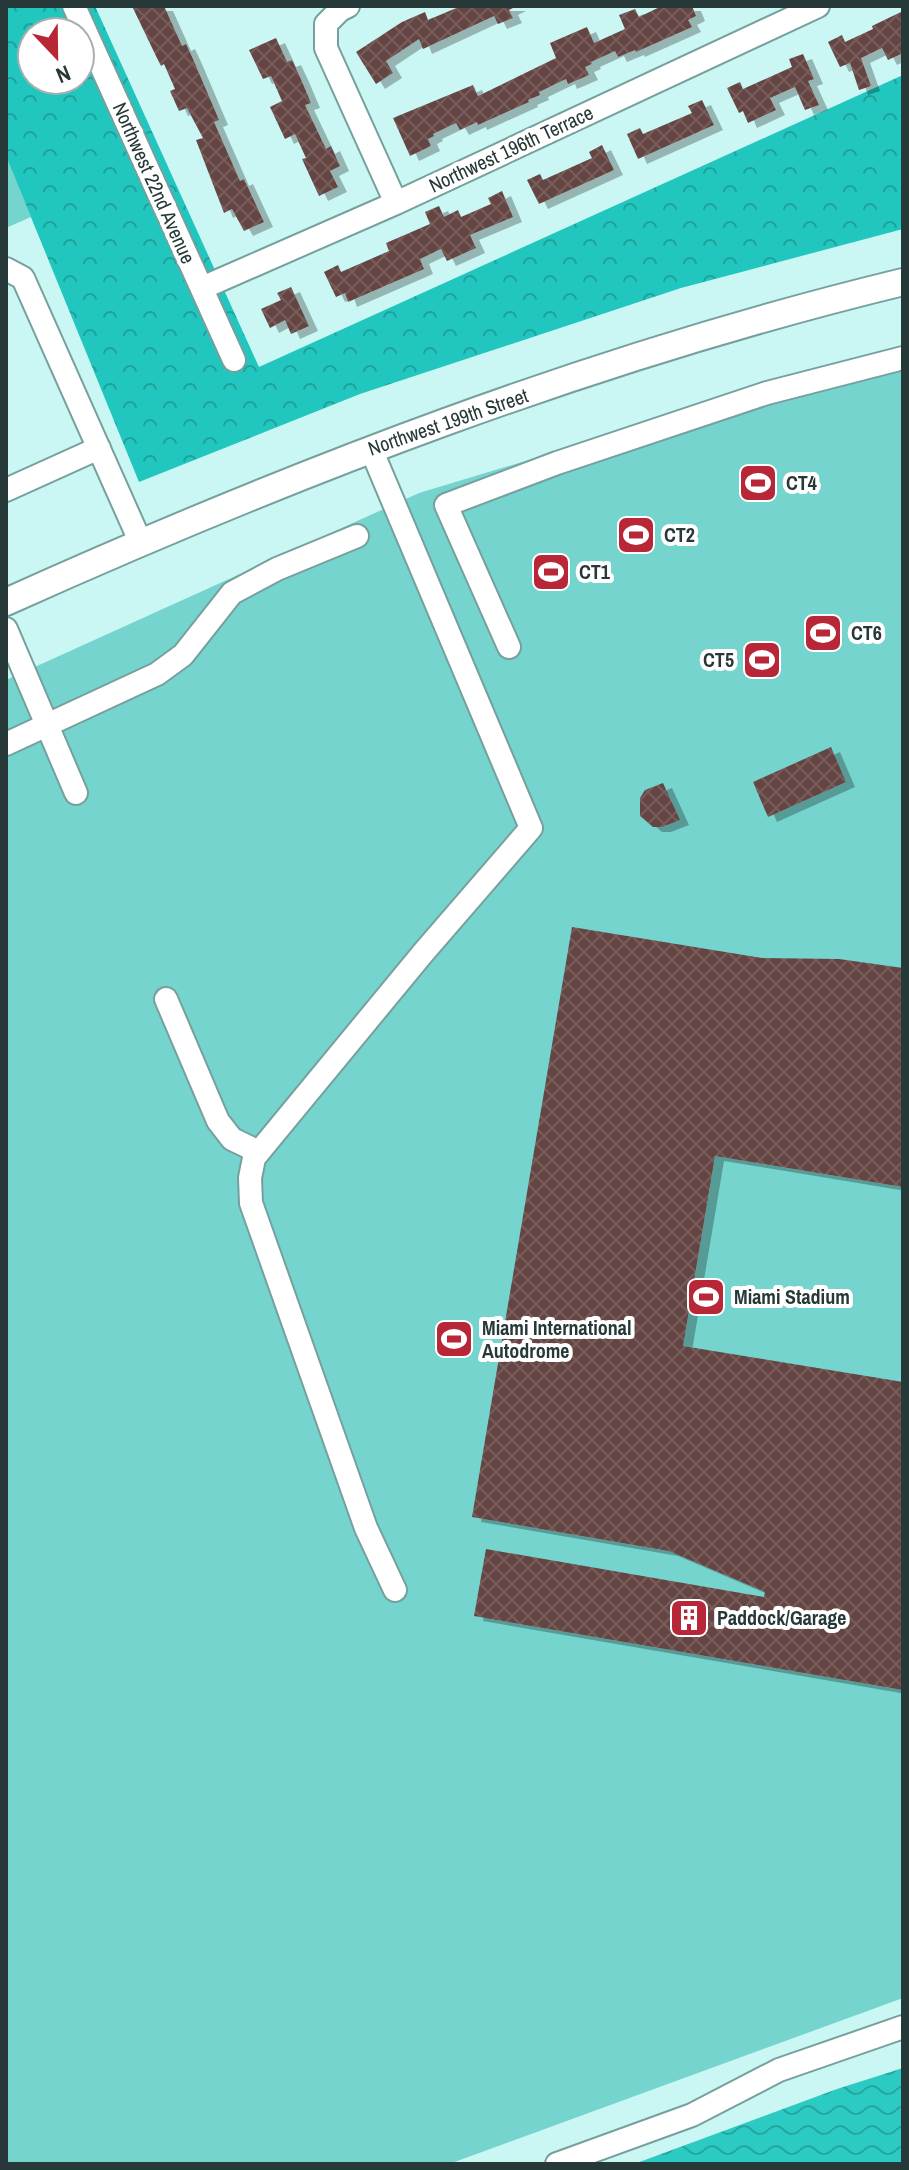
<svg xmlns="http://www.w3.org/2000/svg" width="909" height="2170" viewBox="0 0 909 2170" font-family="'Archivo Narrow',sans-serif">
  <defs>
    <pattern id="forest-crowns" width="20" height="18" patternUnits="userSpaceOnUse" patternTransform="scale(2)"><rect width="20" height="18" fill="#21c6bf"/><path d="M2 6a3 3 0 1 1 6 0M12 15a3 3 0 1 1 6 0" fill="none" stroke="#1da29c"/></pattern>
    <pattern id="water-waves" width="16" height="10" patternUnits="userSpaceOnUse" patternTransform="scale(2)"><rect width="16" height="10" fill="#2bcbc4"/><path d="M0 5q4-4 8 0t8 0" fill="none" stroke="#25a6a0"/></pattern>
    <pattern id="building-cross-hatch" width="8" height="8" patternUnits="userSpaceOnUse" patternTransform="scale(2)"><rect width="8" height="8" fill="#654443"/><path d="M0 0l8 8M0 8l8-8" fill="none" stroke="#775d5d"/></pattern>
    <filter id="shadow"><feDropShadow dx="9" dy="5" stdDeviation="0" flood-color="#0004"/></filter>
  </defs>
  <rect width="100%" height="100%" fill="#caf7f3"/>
  <path fill="#76d4ce" d="M6,156l25,61 -25,11z
    M903,347v1651l-454,166h-443v-1484l413,-187z"/>
  <path fill="url(#forest-crowns)" fill-rule="evenodd" d="M6,6h89l164,361 644,-292v154l-222,59 -321,106 -221,88 -133,-326zM32,32h48v48h-48z"/>
  <path fill="url(#water-waves)" d="M903,2068v96h-269l203,-75z"/>
  <path fill="url(#building-cross-hatch)" filter="url(#shadow)" d="M132,6h32l18,40 4,-2 7,15 26,61 -5,2 26,59 4,-2 20,43 -20,9 -12,-22 -8,4 -28,-73 7,-2 -16,-30 -8,3 -9,-20 5,-2 -11,-25 -3,2 -6,-12z
    M461,6h56l-8,4 4,8 -15,6 -4,-8 -71,33 -4,-10 -33,22 7,12 -17,11 -20,-32 46,-30 23,-10 3,8z
    M662,6h30l4,10 -8,4 4,7 -56,25 -1,-2 -17,7 -3,-6 -24,11 1,2 -7,3 4,8 -21,9 -2,-5 -27,13 1,3 -12,5 1,2 -51,23 -1,-3 -17,8 -4,-7 -23,11 1,2 -6,3 3,7 -21,10 -17,-38 80,-33 5,11 78,-38 -6,-15 37,-16 7,16 31,-14 -6,-14 16,-6 4,8z
    M903,11v42l-15,7 -6,-12 -21,10 10,28 -12,4 -9,-27 -10,4 -12,-25 14,-7 3,7 28,-13 -1,-3z
    M276,38l11,24 5,-2 8,17 11,26 -6,2 21,44 5,-3 9,20 -10,5 8,16 -19,9 -17,-37 4,-1 -11,-24 -10,5 -15,-32 12,-6 -11,-25 -8,3 -14,-29z
    M803,54l11,25 -6,2 11,24 -14,5 -10,-23 -25,11 6,12 -28,13 -5,-12 -4,2 -12,-25 13,-6 3,7 49,-22 -3,-8z
    M702,100l12,25 -76,34 -11,-25 13,-6 3,6 49,-21 -4,-7z
    M602,145l12,25 -75,34 -12,-24 13,-6 3,6 49,-22 -3,-6z
    M502,191l11,26 -43,18 6,13 -29,13 -6,-12 -21,10 4,10 -76,33 -3,-9 -9,4 -12,-25 14,-7 3,7 48,-21 -3,-8 44,-19 -5,-12 14,-6 5,11 14,-7 3,7 30,-13 -3,-6z
    M291,287l18,39 -18,8 -6,-14 -15,8 -9,-19 20,-9 -4,-7z
    M831,747l15,35 -78,35 -15,-35z
    M663,783l17,37 -18,7h-9l-13,-11v-18l5,-8z
    M572,927l190,31 77,1 64,9v219l-188,-31 -32,190 220,36v308l-429,-74 12,-67 278,48 1,-5 -96,-41 -197,-34z"/>
  <g fill="none" stroke-linecap="round" stroke-linejoin="round">
    <g stroke="#76a09d" stroke-width="26">
      <path id="minor" d="M74,6l160,354
        M348,6l-8,4 -14,14v24l70,155
        M6,269l17,9 117,263
        M202,288l194,-85 422,-197
        M371,449l160,379 -108,125 -169,205 -4,20 1,25 115,325 29,62
        M6,490l93,-42
        M6,629l70,164
        M509,647l-63,-142 111,-42 210,-70 136,-35
        M6,744l151,-70 26,-19 49,-62 45,-24 80,-33
        M166,999l52,122 14,18 27,13
        M557,2164l135,-49 87,-45 124,-43"/>
    </g>
    <g stroke="#76a09d" stroke-width="30">
      <path id="major" d="M6,602c289,-130 588,-245 897,-320"/>
    </g>
    <use href="#minor" stroke="#fff" stroke-width="22"/>
    <use href="#major" stroke="#fff" stroke-width="26"/>
  </g>
  <defs>
    <g id="stadium-square" transform="scale(2)"><rect x="-9" y="-9" width="18" height="18" rx="4" fill="#b82737" stroke="#fff"/><path d="M0-5a6.5 5 0 1 0 0 10a6.5 5 0 1 0 0-10ZM-3.5-1.8h7v3.6h-7Z" fill="#fff"/></g>
    <g id="building-square" transform="scale(2)"><rect x="-9" y="-9" width="18" height="18" rx="4" fill="#b82737" stroke="#fff"/><path d="M-4-6H4V6H1V3H-1V6H-4ZM-2.5-4.3h1.7v1.8h-1.7ZM.8-4.3h1.7v1.8H.8ZM-2.5-1h1.7V.8h-1.7ZM.8-1h1.7V.8H.8Z" fill="#fff"/></g>
  </defs>
  <g fill-rule="evenodd">
    <use href="#stadium-square" x="758" y="483"/>
    <use href="#stadium-square" x="636" y="535"/>
    <use href="#stadium-square" x="551" y="572"/>
    <use href="#stadium-square" x="823" y="633"/>
    <use href="#stadium-square" x="762" y="660"/>
    <use href="#stadium-square" x="706" y="1297"/>
    <use href="#stadium-square" x="454" y="1339"/>
    <use href="#building-square" x="689" y="1618"/>
  </g>
  <g text-anchor="middle" stroke-width="8" stroke-linejoin="round" paint-order="stroke">
    <g font-size="20" fill="#263837" stroke="#fff">
      <text transform="translate(511 149) rotate(-25)" y="7">Northwest 196th Terrace</text>
      <text transform="translate(154 183) rotate(66)" y="7">Northwest 22nd Avenue</text>
      <text transform="translate(448 422) rotate(-19)" y="7">Northwest 199th Street</text>
    </g>
    <g font-size="20" font-weight="bold" fill="#263837" stroke="#fff" text-anchor="start">
      <text x="786" y="490">CT4</text>
      <text x="664" y="542">CT2</text>
      <text x="579" y="579">CT1</text>
      <text x="851" y="640">CT6</text>
      <text x="734" y="667" text-anchor="end">CT5</text>
      <text x="734" y="1304">Miami Stadium</text>
      <text x="482" y="1335">Miami International<tspan x="482" dy="23">Autodrome</tspan></text>
      <text x="717" y="1625">Paddock/Garage</text>
    </g>
  </g>
  <rect width="909" height="2170" fill="none" stroke="#263837" stroke-width="16"/>
  <g transform="translate(56 56) rotate(158)"><circle r="38" fill="#ffffff" stroke="#a8afaf" stroke-width="2"/>
  <path d="M0-6L14 30L0 20L-14 30Z" fill="#b82737"/>
  <text y="-12" font-size="22" font-weight="bold" text-anchor="middle" fill="#263837">N</text>
  </g>
</svg>
